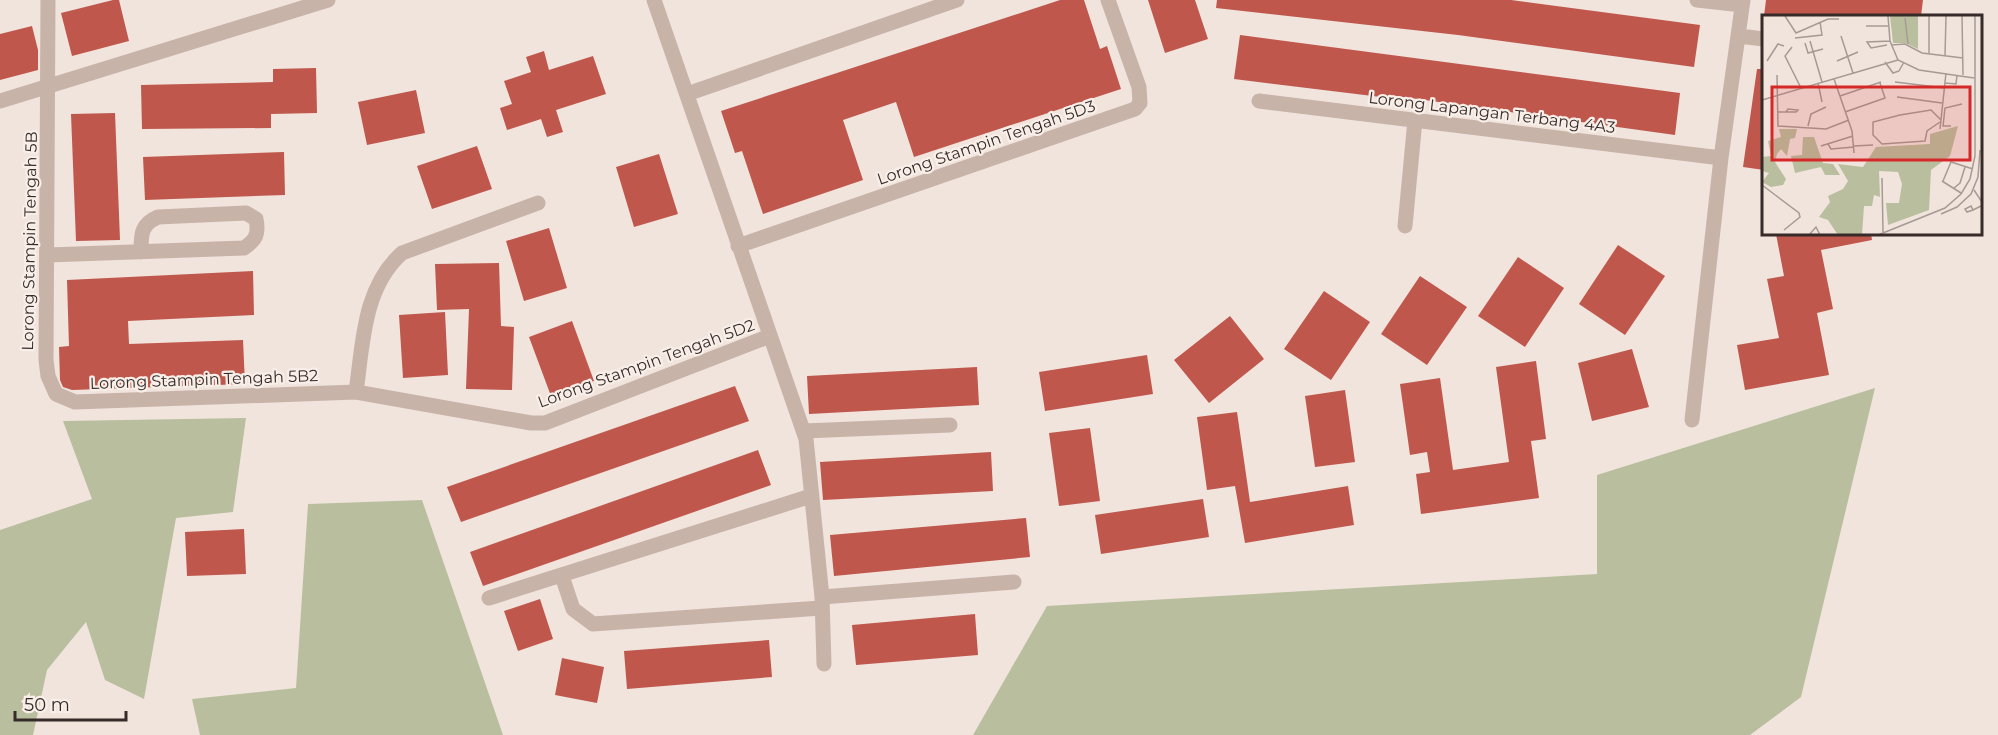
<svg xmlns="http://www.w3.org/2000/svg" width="1998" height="735" viewBox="0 0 1998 735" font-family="Montserrat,sans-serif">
  <rect width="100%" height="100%" fill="#f1e4dd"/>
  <path fill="#b9bf9e" d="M1875,388l-74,309 -51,38h-777l74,-129 550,-32v-99z
    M246,418l-13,94 -57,6 -32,181 -39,-19 -19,-58 -39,48 -14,65h-33v-205l92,-31 -29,-78z
    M422,500l81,235h-303l-8,-36 104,-11 12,-184z"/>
  <path fill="#bf574c" d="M113,0h6l10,41 -57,15 -11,-43z
    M1060,0h24l16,49 7,-3 14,43 -207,68 -18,-55 -53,18 20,60 -100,34 -21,-63 -7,2 -14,-42z
    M1148,0h47l13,39 -43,14z
    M1217,0h294l189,25 -6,42 -236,-32 -242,-27z
    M1766,0h157l-2,16h-157z
    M32,26l6,24v20l-38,10v-46z
    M1240,35l440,58 -5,42 -286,-40v3l-155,-19z
    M544,51l5,19 44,-14 13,38 -50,16 7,22 -16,5 -6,-18 -34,11 -7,-22 12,-4 -8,-23 27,-9 -5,-15z
    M316,68l1,45 -46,1v14l-129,1 -1,-44 132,-3v-13z
    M1757,69h7v101l-21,-3z
    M416,90l9,43 -58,12 -9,-43z
    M115,113l5,127 -44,1 -5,-127z
    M477,146l15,43 -60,20 -15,-43z
    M284,152l1,43 -140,5 -2,-43z
    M659,154l19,60 -44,13 -18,-60z
    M549,228l18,60 -43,13 -18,-60z
    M1776,234h95l1,6 -51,10 12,59 -16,4 12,62 -84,15 -8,-45 42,-7 -12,-59 17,-3z
    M1618,245l47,31 -40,59 -46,-31z
    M1518,257l46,31 -39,59 -47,-31z
    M499,263l2,63 13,1 -2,63 -46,-1 3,-80 -32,1 -2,-46z
    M253,271l1,44 -126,6 1,23 114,-4 2,44 -173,6 -9,-3 -3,-7 -1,-33 10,-1 -2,-66z
    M1420,276l47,31 -40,58 -46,-31z
    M1324,291l46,31 -39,58 -47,-31z
    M445,312l3,63 -45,3 -4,-63z
    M1230,316l34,43 -55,44 -35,-43z
    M572,321l22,60 -43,15 -22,-59z
    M1632,349l17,58 -57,14 -14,-58z
    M1147,355l6,39 -108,17 -6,-39z
    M1536,361l10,78 -15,2 8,57 -118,16 -5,-40 14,-2 -3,-20 -17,3 -10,-71 40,-6 13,92 56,-8 -13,-95z
    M977,367l2,38 -170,9 -2,-38z
    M735,386l14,35 -288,101 -14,-35z
    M1345,390l10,72 -40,5 -10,-71z
    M1237,412l13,90 98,-16 6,39 -109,18 -10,-57 -28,4 -10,-73z
    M1090,428l10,73 -41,5 -10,-73z
    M758,450l13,35 -288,101 -13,-34z
    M991,452l2,39 -170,9 -3,-38z
    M1203,499l6,38 -108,17 -6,-39z
    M1026,518l4,39 -196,19 -4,-41z
    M244,529l2,45 -59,2 -2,-44z
    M540,599l13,40 -35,12 -14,-40z
    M975,614l3,41 -122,10 -4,-40z
    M769,640l3,37 -145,12 -3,-38z
    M562,658l42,9 -7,36 -42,-8z"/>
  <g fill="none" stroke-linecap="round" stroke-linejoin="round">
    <path stroke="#c8b3a9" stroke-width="15" d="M48,0l-2,360 2,16 8,18 19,8 281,-10 175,31h14l225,-87
      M654,0l152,439 16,158 2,67
      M1697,0l45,5
      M1739,36l25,3
      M687,94l270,-94
      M0,101l328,-101
      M1259,101l462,57
      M1405,226l10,-106
      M738,246l397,-137 5,-6 -1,-16 -31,-87
      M48,255l196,-7c12,-8 15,-14 12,-29l-10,-6 -88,4c-17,7 -17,17 -17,35
      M356,392c7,-49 7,-104 46,-139l136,-50
      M1692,420l29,-262 22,-158
      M804,431l146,-6
      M562,576l11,33 20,15 228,-16
      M822,597l192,-15
      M489,598l322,-102"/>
  </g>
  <g text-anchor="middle" stroke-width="4.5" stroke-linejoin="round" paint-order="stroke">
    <g font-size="16" fill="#362b29" stroke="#f9efe9">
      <text transform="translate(1492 112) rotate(7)" y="6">Lorong Lapangan Terbang 4A3</text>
      <text transform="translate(986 142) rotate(-19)" y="6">Lorong Stampin Tengah 5D3</text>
      <text transform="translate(29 241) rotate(-89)" y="6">Lorong Stampin Tengah 5B</text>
      <text transform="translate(646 363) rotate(-20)" y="6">Lorong Stampin Tengah 5D2</text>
      <text transform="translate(204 379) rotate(-2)" y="6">Lorong Stampin Tengah 5B2</text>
    </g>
  </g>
  <g transform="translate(1762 15)">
    <rect width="220" height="220" fill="#f1e4dd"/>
    <path d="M128,1h28v33l-13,-6h-12zM196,111l-8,30 -19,14 -2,40 -41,15 -2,-22h13l3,-19 -4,-12 -19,-1 1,26 -6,-2 -2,11h-8l-2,29h-24l-10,-15 -9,-3 11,-15 -2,-6 15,-7 5,-8 -10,-17 25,3 13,-20 54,-3v-10zM17,114h18l-2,9 -5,1 -3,17 -6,-7 -4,5 -2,8 11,17 -3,6 -12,2 -9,-5 7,-9 -7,-2v-14l9,-1 -3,-15 13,-4zM41,122h11l9,26 10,1 7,11h-15l-4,-8 -26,6 -4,-17 11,-1z" fill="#b9bf9e"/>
    <path fill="none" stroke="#a69a95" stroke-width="1.5" d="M23,1l11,17 32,-14h11M126,1l2,25 8,19 21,10 55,8M200,1l1,59M143,3l3,26M104,11h22M79,21l12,37M33,23l27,-3 -2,-13M48,26l12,41M43,28l3,10 15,-4M125,30l-16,3 -4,-6 23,-1M129,30l14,-1 17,9 41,5M30,32l-7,9 16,32M167,38v-37M183,41l1,-40M5,46l11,-17 6,2M75,46l21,-9M123,47l8,11 6,-2 5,-9M15,60l1,51 48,3 23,-9M72,64l18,52 2,22M133,67l50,6M56,68l4,19M183,68l11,1 1,-9M78,81l41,-14M135,82l45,6M0,85l136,-40M15,97h19l2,-2 -10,-1 -2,3M83,97l40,-14 -5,-15M178,107l-13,9 -2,10 -43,3 -9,-9v-13l27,-7 31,-5 10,10M46,111l3,-12 15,-7M189,111h-8l2,-18 17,-4M178,114l6,-56M66,129l3,5 23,-2M59,131l32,-10M92,131l19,-1M180,166l19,12M181,166l8,-19 22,7M120,168v-5l1,54M0,170l37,28 1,4 -16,13M192,173l6,-5 5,-16M212,175l8,12v33M211,195l-2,-4 -6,3 2,3 6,-2 8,-4M179,199l16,-7 14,-13 7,-17 2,-27M47,220l7,-8 4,8M116,220l67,-27 16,-14 9,-15 5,-23v-140"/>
    <path fill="#d62828" fill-opacity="0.15" stroke="#d62828" stroke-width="3" d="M10,72h198v73h-198z"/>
    <rect width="220" height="220" fill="none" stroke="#362b29" stroke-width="3"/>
  </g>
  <path d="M15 711v9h111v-9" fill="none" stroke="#362b29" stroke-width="3"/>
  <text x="24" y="711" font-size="18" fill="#362b29" stroke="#f9efe9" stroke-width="4.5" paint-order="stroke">50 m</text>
</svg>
